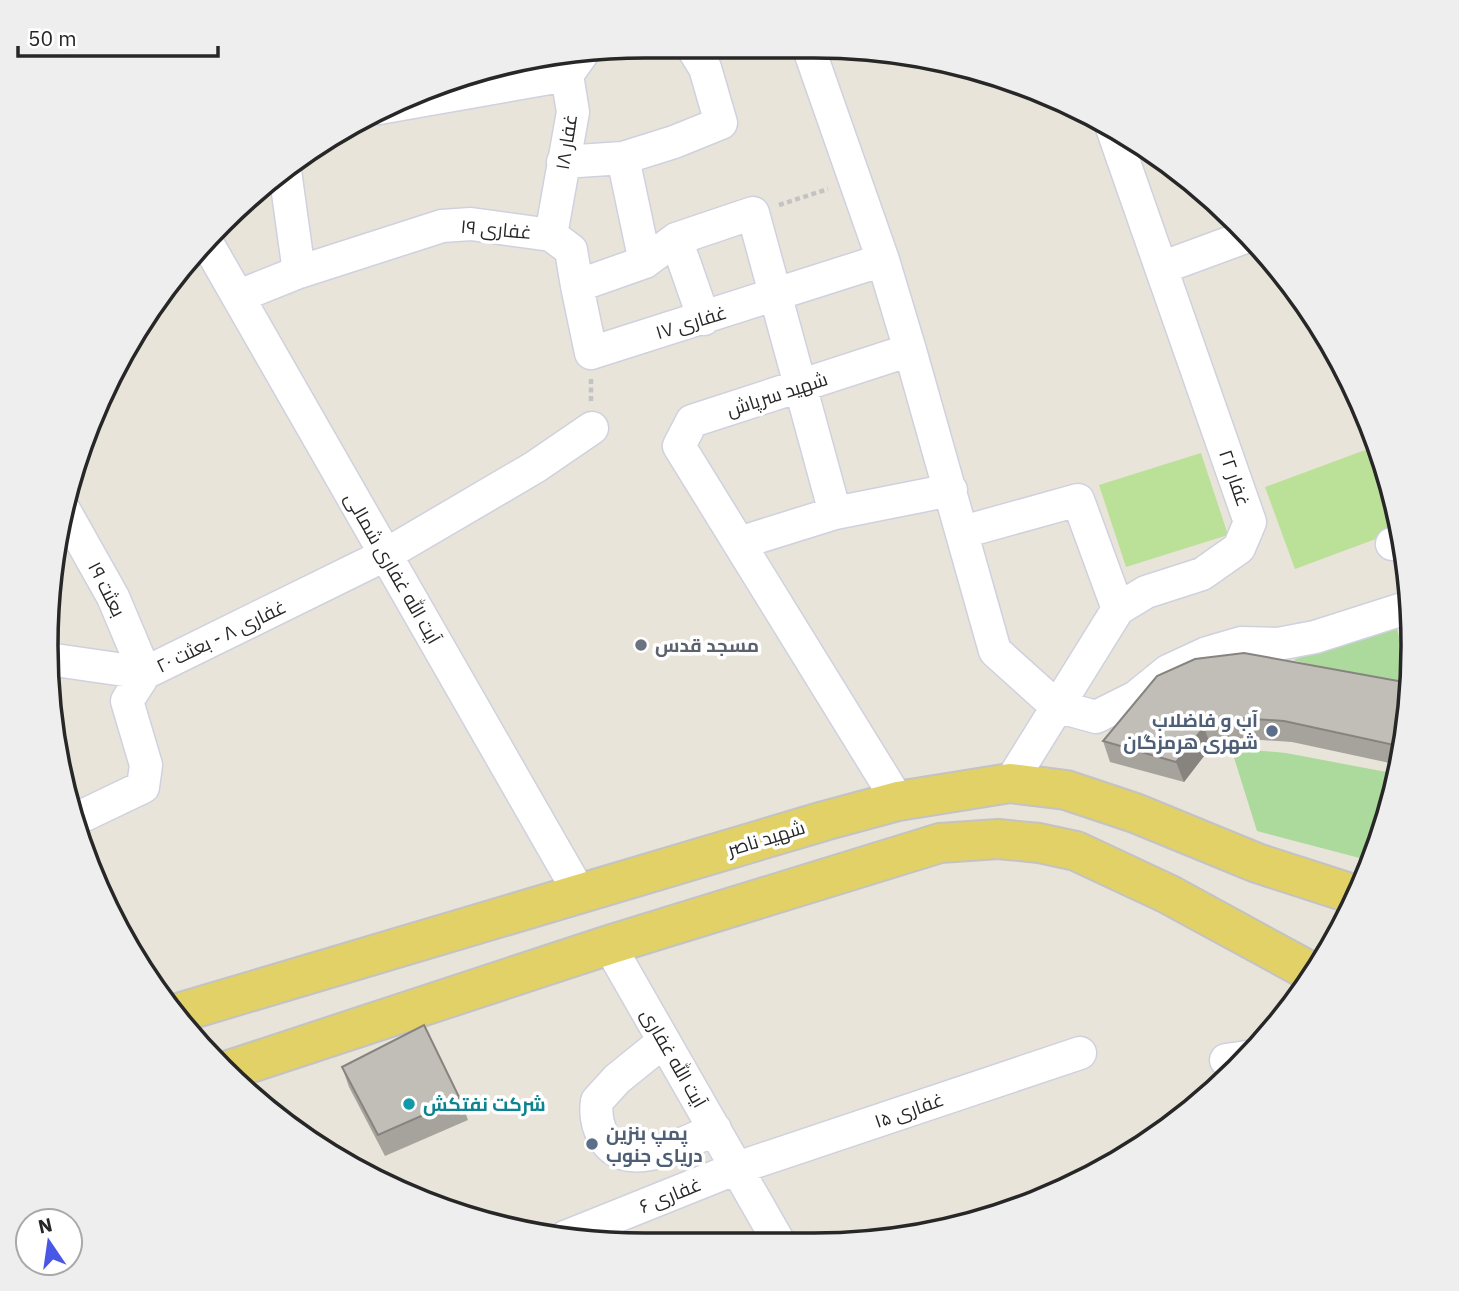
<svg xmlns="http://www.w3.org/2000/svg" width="1459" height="1291" viewBox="0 0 1459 1291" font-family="'IBM Plex Sans',Cairo,sans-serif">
  <rect width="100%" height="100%" fill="#e8e4da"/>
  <path fill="#abda9c" d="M1396,623l7,33 8,-2 -1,33 -7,2 -110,-29z
    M1231,748l55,5 111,21 -15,64 -11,23 -114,-30z"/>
  <path fill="#bbe098" d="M1376,446l17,44 7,40 -105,39 -30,-82z
    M1201,453l27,82 -102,32 -27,-82z"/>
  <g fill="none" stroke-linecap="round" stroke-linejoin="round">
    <g stroke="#d0d1df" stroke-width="35">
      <path id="minor" d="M379,108l188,-33
        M623,158l22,104
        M563,162l60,-4 51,-16 47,-19 -16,-55 -13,-21
        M285,171l14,101
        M551,235l22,-123 -6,-37 15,-21
        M676,239l28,80
        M206,241l374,653
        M883,260l27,90
        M1161,268l87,-32
        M577,286l14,67 292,-93 -73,-208
        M239,296l60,-24 143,-46 29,-2 80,11 20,15 6,36 68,-24 31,-23 77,-26 82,300
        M63,508l50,89 32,76 -18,28 19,64 -3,22 -69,33
        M963,532l115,-32 40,109
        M739,543l96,-30 116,-23
        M1392,544l9,-3
        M48,659l97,14 240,-118 150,-88 57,-39
        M1010,783l108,-174 28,-17 56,-18 37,-26 11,-26 -139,-397
        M898,801l-219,-355 13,-25 218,-71 85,301 61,55 40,11 40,-20 32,-26 39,-18 34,-10 37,1 37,-7 97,-31
        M609,945l171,299
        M664,1041l-47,38 -20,22c-2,14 0,25 7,37 22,38 82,4 111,-9
        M1226,1060l21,-3
        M565,1237l172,-69 343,-115"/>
    </g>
    <g stroke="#c3c3c3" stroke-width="42">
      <path id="major" d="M175,1014l649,-193 74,-20 112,-18 56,7 69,23 122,50 99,32
        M226,1071l383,-126 331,-102 58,-4 41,4 37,8 92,43 145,79"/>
    </g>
    <path stroke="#c3c3c3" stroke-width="4.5" stroke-dasharray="5 3.5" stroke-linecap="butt" d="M779,205l49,-16
      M591,379v23"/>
    <use href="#minor" stroke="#fff" stroke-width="32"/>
    <use href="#major" stroke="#e1d167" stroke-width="38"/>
  </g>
  <path fill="#a6a39d" d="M1157,676l251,47 -9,42 -107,-23 -59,-4 -22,9 -27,35 -74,-20 -7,-21z
    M342,1067l118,32 8,21 -83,36 -36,-69z"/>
  <path fill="#878480" d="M1204,727l7,20 -27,35 -8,-20z"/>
  <path fill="#c1bdb7" stroke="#878480" stroke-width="2" d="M1244,653l154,28 12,-3 -2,45 -4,19 -10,3 -110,-24 -58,-4 -22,10 -28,35 -73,-21 54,-65 38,-17z
    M424,1025l36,74 -82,36 -36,-68z"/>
  <circle fill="#6b7280" stroke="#fff" stroke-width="2.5" cx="641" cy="645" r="7"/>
  <g fill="#5c6f8a" stroke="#fff" stroke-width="2.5">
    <circle cx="1272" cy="731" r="7"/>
    <circle cx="592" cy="1144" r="7"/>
  </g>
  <circle fill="#0f9aa8" stroke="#fff" stroke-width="2.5" cx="409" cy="1104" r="7"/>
  <g text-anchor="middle" stroke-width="7" stroke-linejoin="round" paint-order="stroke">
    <g font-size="19" fill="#272727" stroke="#fff">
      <text transform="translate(566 142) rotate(-81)" y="7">غفار ۱۸</text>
      <text transform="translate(496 229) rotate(5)" y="7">غفاری ۱۹</text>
      <text transform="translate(691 322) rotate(-17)" y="7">غفاری ۱۷</text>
      <text transform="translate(777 394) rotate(-18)" y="7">شهید سرپاش</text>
      <text transform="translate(1235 478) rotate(71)" y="7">غفار ۲۲</text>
      <text transform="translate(393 568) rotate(60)" y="7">آیت الله غفاری شمالی</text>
      <text transform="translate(107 589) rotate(63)" y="7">بعثت ۱۹</text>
      <text transform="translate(221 636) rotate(-26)" y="7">غفاری ۸ - بعثت ۲۰</text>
      <text transform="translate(766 838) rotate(-17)" y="7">شهید ناصر</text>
      <text transform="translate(674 1058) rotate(60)" y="7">آیت الله غفاری</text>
      <text transform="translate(909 1110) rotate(-19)" y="7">غفاری ۱۵</text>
      <text transform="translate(670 1195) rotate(-22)" y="7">غفاری ۶</text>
    </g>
    <g font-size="19" font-weight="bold" fill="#5b616d" stroke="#fff" text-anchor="start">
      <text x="655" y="652">مسجد قدس</text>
    </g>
    <g font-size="19" font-weight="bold" fill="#4e5e75" stroke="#fff" text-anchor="end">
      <text x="1258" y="727">آب و فاضلاب<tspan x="1258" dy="22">شهری هرمزگان</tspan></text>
      <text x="606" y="1140" text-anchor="start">پمپ بنزین<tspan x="606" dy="22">دریای جنوب</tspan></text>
    </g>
    <g font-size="19" font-weight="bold" fill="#0d838f" stroke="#fff" text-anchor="start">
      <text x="423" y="1111">شرکت نفتکش</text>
    </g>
  </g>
  <path d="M0 0H1459V1291H0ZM645 58H814A587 587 0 0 1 1401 645V646A587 587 0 0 1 814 1233H645A587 587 0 0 1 58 646V645A587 587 0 0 1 645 58Z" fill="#eee" fill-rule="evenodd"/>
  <path fill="none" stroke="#272727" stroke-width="3.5" d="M645 58H814A587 587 0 0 1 1401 645V646A587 587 0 0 1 814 1233H645A587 587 0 0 1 58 646V645A587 587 0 0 1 645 58Z"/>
  <g transform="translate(49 1242) rotate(347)"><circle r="33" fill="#ffffff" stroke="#a9a9a9" stroke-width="2"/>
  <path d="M0-5L12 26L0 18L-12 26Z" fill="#4957e6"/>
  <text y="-10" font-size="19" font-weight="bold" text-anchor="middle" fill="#272727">N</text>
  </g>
  <path d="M18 46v10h200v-10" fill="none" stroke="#272727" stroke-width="3.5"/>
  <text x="28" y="46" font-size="21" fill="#272727" stroke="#ffffff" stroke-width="5" paint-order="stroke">50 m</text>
</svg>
